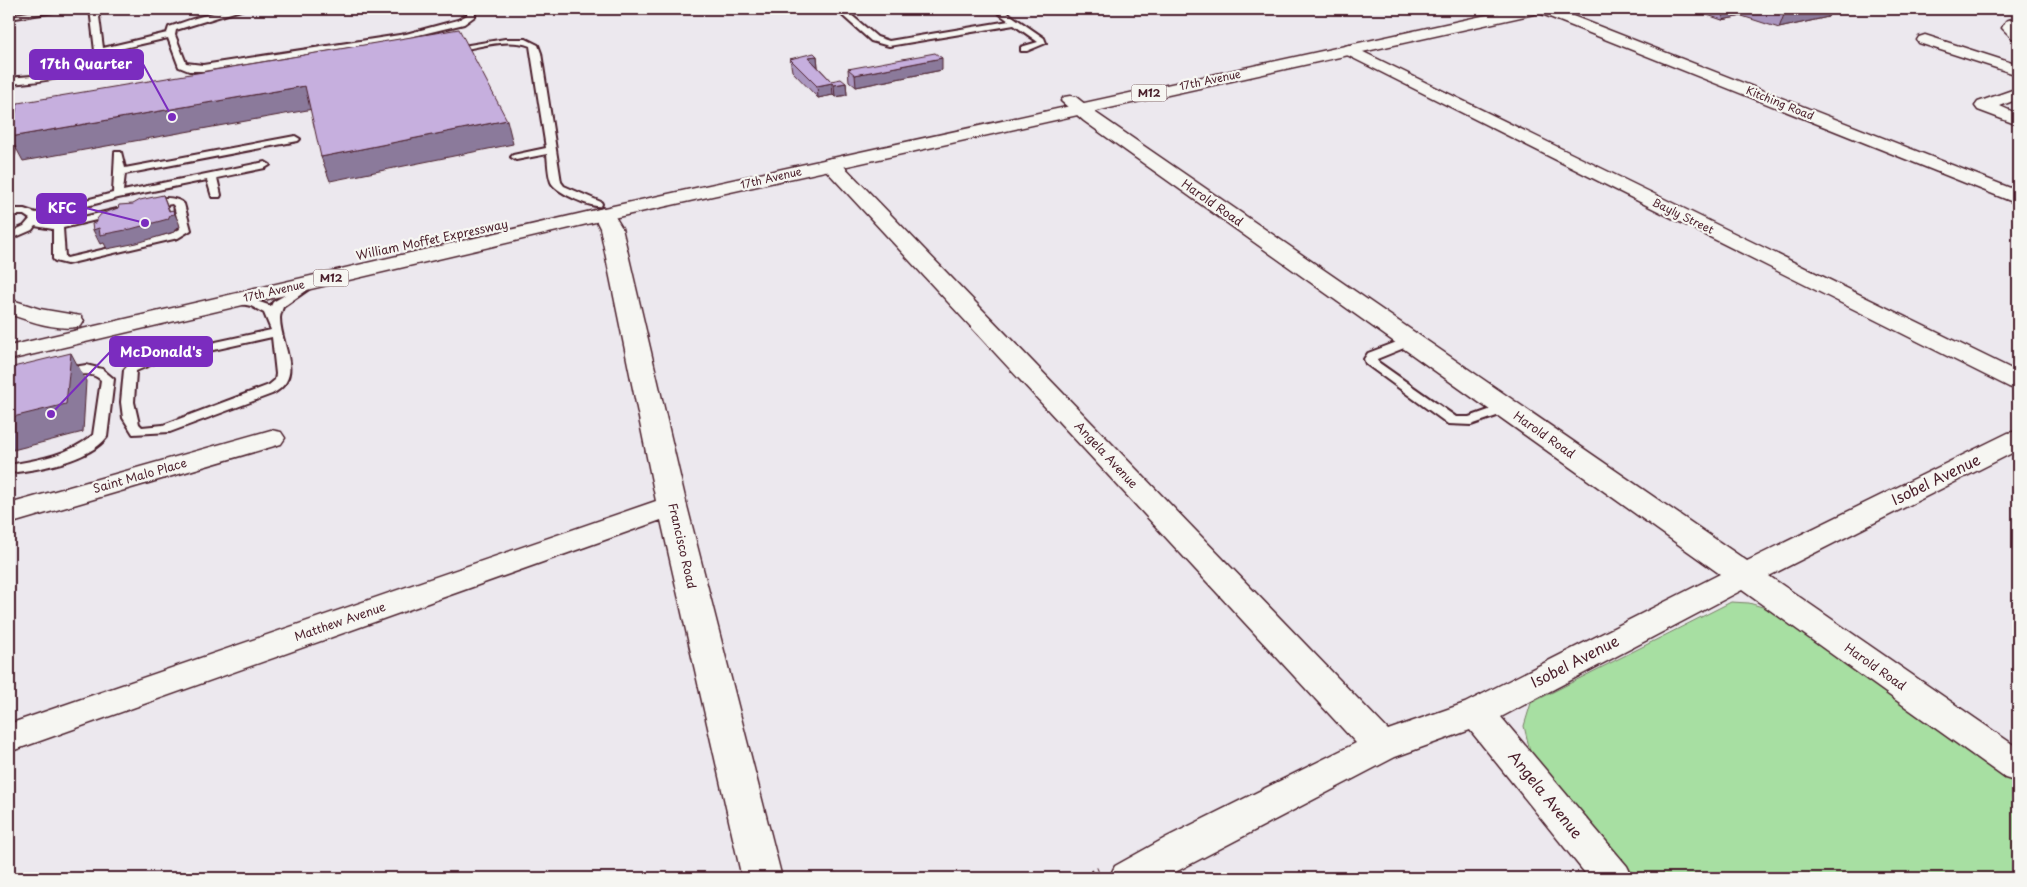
<svg xmlns="http://www.w3.org/2000/svg" width="2027" height="887" viewBox="0 0 2027 887" font-family="'Playpen Sans',sans-serif">
  <rect width="100%" height="100%" fill="#ece8ee"/>
  <filter id="ink" filterUnits="userSpaceOnUse"><feTurbulence type="fractalNoise" baseFrequency=".02" numOctaves="2"/><feDisplacementMap in="SourceGraphic" scale="10" xChannelSelector="R" yChannelSelector="G"/><feConvolveMatrix kernelMatrix="1 2 1 2 8 2 1 2 1" color-interpolation-filters="sRGB"/></filter>
  <g filter="url(#ink)">
    <path fill="#a7dfa2" stroke="#787f66" d="M1731,602l18,1 20,6 52,33 197,143v93h-382l-106,-127 -6,-25 7,-23z"/>
    <g fill="none" stroke-linecap="round" stroke-linejoin="round">
      <g stroke="#4a1f2b" stroke-width="4">
        <path id="lane" d="M48,9h17l-4,2 -52,8v-4z
          M90,9h8l5,39 64,-15 2,-6c24,-8 49,-18 75,-18l-68,21 -1,5 11,28 17,2 203,-31 52,-14 9,-5v-6h8v7l-11,8 -58,14 -203,33h-14l-10,-4 -11,-29 -66,15c-21,27 -62,28 -93,31v-6c29,-3 66,-2 86,-27z
          M845,9h8l-3,5 27,23 12,4 120,-20 -16,-12h9l42,29 2,5 -19,8h-6v-4l17,-5 -24,-17 -125,21 -18,-5 -28,-25 -1,-2z
          M505,39h21l12,6 3,8 20,129 3,4 37,16 1,2 -1,2c-10,2 -46,-14 -50,-24 -3,-8 -3,-19 -4,-28l-31,6 -5,-3 2,-2 33,-7 -16,-102c-24,-9 -54,2 -79,6l-4,-2 4,-2z
          M32,115l3,1v4l-18,3 -3,31 -5,3v-38z
          M295,136l5,3 -2,2 -173,33 -2,17 142,-29 5,3 -5,3 -48,10 4,17 -1,2h-8l-5,-17 -89,18 -78,20v3l18,2 59,-14 5,3 -1,2 -58,14 2,29 2,1 103,-24 10,-5 -6,-23 -2,-2 -24,4 -5,-3c9,-8 32,-10 41,-1l7,26 -13,8 -111,26 -12,-3 -2,-2v-30l-18,-3 -3,4 -23,10v-7l15,-7 6,-7 -6,-4h-15v-6h15l12,4 77,-20 2,-41h6l4,16z
          M309,281l6,3 -2,2 -30,21c-1,3 -3,8 -3,11 0,28 26,58 -8,76l-102,38 -37,2 -10,-16 -2,-16 3,-32 6,-7 21,-7 120,-26 -7,-17 -13,-7 -19,-4 -2,-2 2,-2 19,1 20,7 2,-4zM272,337l4,37 -1,6 -6,5 -106,40 -21,2 -3,-3 -5,-22 2,-31 19,-8z
          M1410,337l4,1 2,3 -2,3 -37,15 1,3 78,55h13l37,-13 7,4 -2,3 -40,14 -23,-1 -82,-60 -2,-5 4,-6z
          M86,365l16,4 12,10 -7,58c-18,24 -70,33 -98,36v-8c29,-5 60,-10 84,-30l8,-55c-15,-14 -37,3 -45,-7l6,-4z"/>
      </g>
      <g stroke="#4a1f2b" stroke-width="3">
        <path id="street" d="M1534,9h21l463,182v13l-481,-192z
          M2018,17v23l-6,-2 -10,-10 4,-7z
          M1925,35l93,30v10l-99,-32 -2,-3 2,-3z
          M1349,45l669,327v18l-9,-3 -666,-334 -2,-3 2,-3z
          M2018,88v11l-18,7 18,8v11l-40,-15 -3,-4 3,-4z
          M1070,96l6,1 20,16 651,448 261,-128 10,-2v19l-249,126 249,172v34l-13,-4 -263,-188 -241,127 126,149 6,12h-44l-119,-148 -75,27 -231,121h-55l6,-12 52,-29 189,-94 -532,-575 -3,-4 3,-4 7,-2 7,2 550,570 77,-27 255,-129 -636,-453 -23,-20 3,-4z
          M604,208l7,2 11,18 65,278 95,372h-40l-81,-358 -652,232v-28l647,-223 -56,-273 -7,-14 4,-4z
          M271,430l10,2 4,6 -4,6 -272,80v-20z"/>
      </g>
      <g stroke="#4a1f2b" stroke-width="3">
        <path id="primary" d="M1514,9h28l-3,3 -5,2 -930,206 -595,140v-14l595,-138z
          M9,299l31,10 41,7 3,5 -3,5c-23,6 -51,-5 -72,-12z"/>
      </g>
      <path stroke="#4a1f2b" stroke-width="4" stroke-dasharray="2 5" stroke-linecap="butt" d="M1078,878l20,-9"/>
      <use href="#lane" fill="#f6f6f2" fill-rule="evenodd"/>
      <use href="#street" fill="#f6f6f2" fill-rule="evenodd"/>
      <use href="#primary" fill="#f6f6f2" fill-rule="evenodd"/>
    </g>
    <path fill="#aa96bf" stroke="#4a1f2b" d="M1690,9h141l-3,8 -49,11 -37,-12 -20,4z
      M817,56l1,11 13,14 15,2 1,12 -12,2 -2,-2 -15,3 -26,-27 -2,-12z
      M848,69l94,1 -86,17 -7,-6z"/>
    <path fill="#8b7a9b" stroke="#4a1f2b" d="M1726,9h19l-3,7 -20,4z
      M1800,9h31l-3,8 -49,11 6,-16z
      M817,56l1,11 -10,-10z
      M942,58v12l-86,17 -1,-12z
      M832,83l1,12 -15,3 -1,-12z
      M846,83l1,12 -12,2 -1,-12z
      M305,86l8,23 -290,52 -13,-24z
      M507,120l6,24 -183,37 -9,-24z
      M163,195l8,19 2,-4 6,13 1,4 -4,1 -2,4 -37,11 -30,6 -3,-6 -4,1 -7,-14z
      M71,353l15,28 -3,51 -70,18 -4,-8v-24z"/>
    <path fill="#c6afde" stroke="#4a1f2b" d="M1774,9h26l-15,3z
      M459,29l48,91 -186,37 -16,-71 -295,51 8,-34z
      M814,53l3,3 -9,1 23,24 10,-2 5,4 -12,2 -2,-2 -15,3 -27,-27z
      M935,53l7,5 -87,17 -7,-6z
      M163,195l6,16 4,-1 1,4 -4,1 -2,4 -37,10 -31,6 -1,-7 -6,2 -1,-6 5,-2v-3l4,-5 17,-6 1,-3 14,-1 7,-4z
      M71,353l-5,51 -57,14v-50z"/>
  </g>
  <g text-anchor="middle" stroke-width="4.5" stroke-linejoin="round" paint-order="stroke">
    <g font-size="11" fill="#4a1f2b" stroke="#f6f6f2">
      <text transform="translate(1210 80) rotate(-12)" y="4">17th Avenue</text>
      <text transform="translate(1780 103) rotate(22)" y="4">Kitching Road</text>
      <text transform="translate(771 178) rotate(-13)" y="4">17th Avenue</text>
      <text transform="translate(1683 216) rotate(26)" y="4">Bayly Street</text>
      <text transform="translate(274 291) rotate(-13)" y="4">17th Avenue</text>
    </g>
    <g fill="#f6f6f2" stroke="#7e6067" stroke-width="1">
      <rect x="1131.5" y="84.5" width="35" height="17" rx="4"/>
      <rect x="313.5" y="269.5" width="35" height="17" rx="4"/>
    </g>
    <g font-size="11" font-weight="bold" fill="#4a1f2b">
      <text x="1149" y="97">M12</text>
      <text x="331" y="282">M12</text>
    </g>
    <g font-size="12" fill="#4a1f2b" stroke="#f6f6f2">
      <text transform="translate(1212 203) rotate(35)" y="4">Harold Road</text>
      <text transform="translate(432 240) rotate(-12)" y="4">William Moffet Expressway</text>
      <text transform="translate(1544 435) rotate(35)" y="4">Harold Road</text>
      <text transform="translate(1106 455) rotate(47)" y="4">Angela Avenue</text>
      <text transform="translate(140 476) rotate(-16)" y="4">Saint Malo Place</text>
      <text transform="translate(682 546) rotate(77)" y="4">Francisco Road</text>
      <text transform="translate(340 622) rotate(-19)" y="4">Matthew Avenue</text>
      <text transform="translate(1875 667) rotate(35)" y="4">Harold Road</text>
    </g>
    <g font-size="15" fill="#4a1f2b" stroke="#f6f6f2">
      <text transform="translate(1936 480) rotate(-26)" y="5">Isobel Avenue</text>
      <text transform="translate(1575 662) rotate(-27)" y="5">Isobel Avenue</text>
      <text transform="translate(1545 795) rotate(51)" y="5">Angela Avenue</text>
    </g>
  </g>
  <path fill="none" stroke="#7b2cbf" stroke-width="2" d="M172 117L143 64M145 223L86 208M51 414L110 352"/>
  <g fill="#7b2cbf" stroke="#f6f6f2" stroke-width="2">
    <circle cx="172" cy="117" r="5"/>
    <circle cx="145" cy="223" r="5"/>
    <circle cx="51" cy="414" r="5"/>
  </g>
  <g fill="#7b2cbf" stroke="#7b2cbf" stroke-width="2">
    <rect x="30" y="50" width="113" height="29" rx="5"/>
    <rect x="37" y="194" width="49" height="29" rx="5"/>
    <rect x="110" y="337" width="102" height="29" rx="5"/>
  </g>
  <g font-size="14" text-anchor="middle" font-weight="bold" fill="#fff">
    <text x="86" y="69">17th Quarter</text>
    <text x="62" y="213">KFC</text>
    <text x="161" y="357">McDonald's</text>
  </g>
  <rect width="2027" height="887" fill="none" stroke="#f6f6f2" stroke-width="30"/>
  <rect x="15" y="15" width="1997" height="857" fill="none" stroke="#4a1f2b" stroke-width="2" filter="url(#ink)"/>
</svg>
